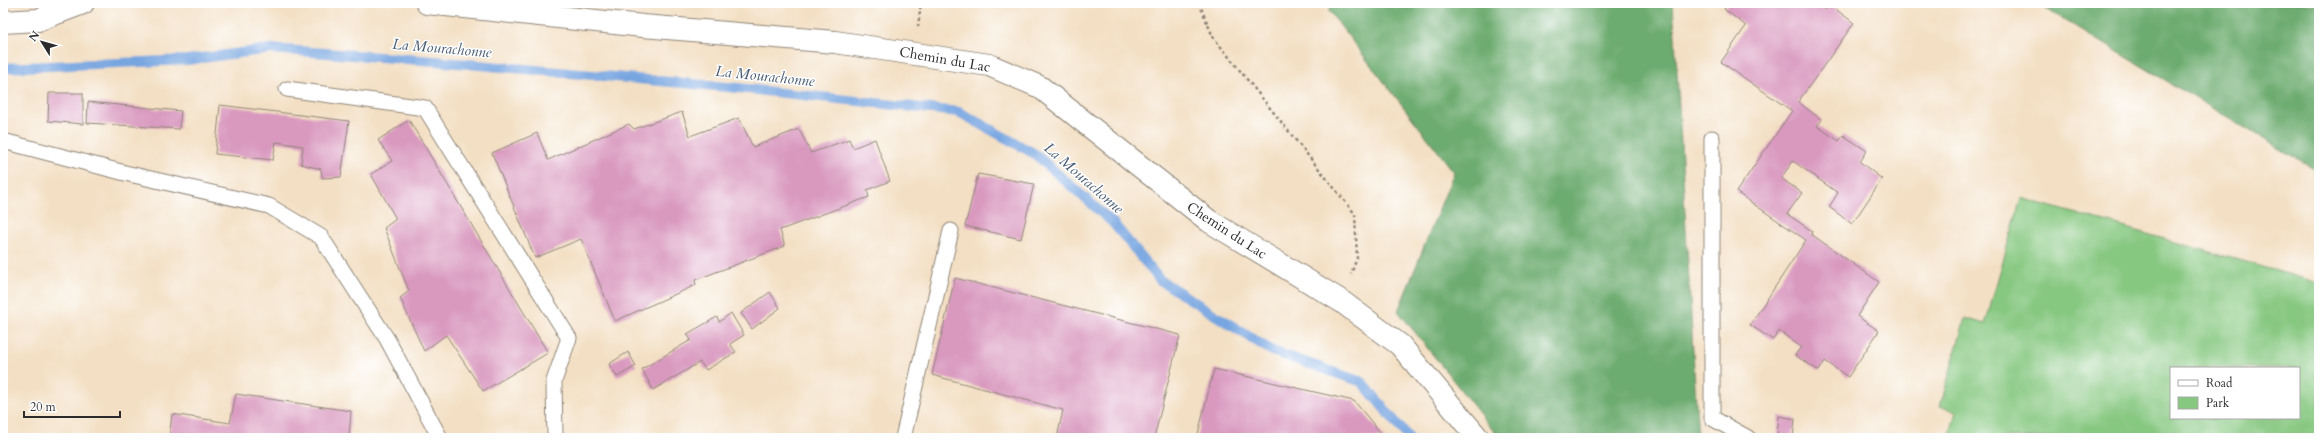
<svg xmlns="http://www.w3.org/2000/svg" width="2322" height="441" viewBox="0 0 2322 441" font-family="Cardo,serif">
  <rect width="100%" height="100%" fill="#fff"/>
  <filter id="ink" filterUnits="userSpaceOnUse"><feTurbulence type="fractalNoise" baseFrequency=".025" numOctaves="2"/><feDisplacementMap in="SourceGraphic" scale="8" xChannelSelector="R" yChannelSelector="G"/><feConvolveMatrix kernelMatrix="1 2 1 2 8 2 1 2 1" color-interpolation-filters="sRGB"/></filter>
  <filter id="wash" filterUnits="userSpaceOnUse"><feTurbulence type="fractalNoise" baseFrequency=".012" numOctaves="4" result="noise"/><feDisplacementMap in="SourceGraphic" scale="16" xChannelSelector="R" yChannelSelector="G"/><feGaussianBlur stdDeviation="0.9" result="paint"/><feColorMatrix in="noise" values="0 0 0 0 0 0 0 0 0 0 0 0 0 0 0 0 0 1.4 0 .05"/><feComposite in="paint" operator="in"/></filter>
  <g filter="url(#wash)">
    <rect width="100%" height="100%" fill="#f3dfc3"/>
    <path fill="#87c881" stroke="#597a56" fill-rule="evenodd" d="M2021,198l298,85v155h-370l7,-27 -16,-4 25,-89 20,6zM2171,368h128v50h-128z"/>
    <path fill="#6dac6f" stroke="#4c6c4d" d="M1335,3h338l25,435h-199l-4,-5 -97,-122 56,-139 -126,-162z
      M2036,3h283v169z"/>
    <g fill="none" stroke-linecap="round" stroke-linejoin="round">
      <path stroke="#77a5e0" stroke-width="10" d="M3,68l184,-8 84,-11 163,12 304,27 221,24 76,42 78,69 47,57 112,71 90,31 47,56"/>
    </g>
    <g id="blocks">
      <path fill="#d999bf" d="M986,3h13l-1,4 -13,-1z
        M1729,3h87l9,7 5,-5 24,18 -56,79 24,18 -5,6 22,15 4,-6 24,16 -7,11 22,17 -30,45 -23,-17 9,-14 -45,-32 -12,17 21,15 -15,21 25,17 -1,3 68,48 -22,34 22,15 -31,46 -23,-16 -6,10 -24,-16 6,-8 -22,-16 -6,9 -23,-15 56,-85 -70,-48 56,-81 -71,-49 25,-36 -22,-17z
        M49,93h34v31l-35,-3z
        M88,102l93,9 -2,18 -92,-6z
        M220,105l129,16 -8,56 -19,1 -1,-9 -20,-5 2,-18 -27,-4 -3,18 -58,-6z
        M682,112l8,24 49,-18 14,29 46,-18 12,24 38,-14 4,9 22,-9 15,42 -23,9 2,7 -89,33 5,16 -90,34 1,5 -81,36 -34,-82 -46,19 -43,-105 45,-20 11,27 81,-36 5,5z
        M409,120l139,233 -65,38 -37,-56 -22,16 -24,-53 9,-7 -25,-63 12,-9 -25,-45 21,-13 -14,-21z
        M978,174l56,10 -13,55 -56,-13z
        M955,278l225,57 -26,103h-97l6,-28 -131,-35z
        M770,292l10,16 -28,21 -11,-16z
        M731,313l13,22 -14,9 6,8 -30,18 -6,-8 -47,28 -11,-21 49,-29 -4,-6 30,-17 2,5z
        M628,352l8,14 -19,11 -8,-13z
        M1214,369l140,32 31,37h-188z
        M236,394l115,17 -2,27h-180l3,-24 58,9z
        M1779,416l16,3 -2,19 -16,-3z"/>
    </g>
  </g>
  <g filter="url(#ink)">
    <use href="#blocks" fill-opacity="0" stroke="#8f8577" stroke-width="1"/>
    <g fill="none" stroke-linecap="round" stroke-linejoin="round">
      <g stroke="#8f8577" stroke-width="17">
        <path id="lane" d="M287,89l138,19 144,230 -15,43 1,57
          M1712,138v280l36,20
          M3,141l122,32 144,33 52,31 66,102 53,99
          M903,438l48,-207"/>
      </g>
      <g stroke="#8f8577" stroke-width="24">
        <path id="street" d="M427,3l216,23 192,16 154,23 51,22 169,134 132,80 59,44 78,93
          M3,22l35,-2 45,-17"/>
      </g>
      <path stroke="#8f8577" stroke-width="2.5" stroke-dasharray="3 3" stroke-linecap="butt" d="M1199,3l14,34 142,177 2,44 -6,16
        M918,27l3,-24"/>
      <use href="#lane" stroke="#fff" stroke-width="15"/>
      <use href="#street" stroke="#fff" stroke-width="22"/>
    </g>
  </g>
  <g text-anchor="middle" stroke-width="3" stroke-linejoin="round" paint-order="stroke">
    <g font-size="14" fill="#2b2b2b" stroke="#fff">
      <text transform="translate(945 59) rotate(10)" y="5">Chemin du Lac</text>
      <text transform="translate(1227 230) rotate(33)" y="5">Chemin du Lac</text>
    </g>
    <g font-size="15" font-style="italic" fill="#495c73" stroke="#fff">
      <text transform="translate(442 48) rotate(5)" y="5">La Mourachonne</text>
      <text transform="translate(765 76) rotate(6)" y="5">La Mourachonne</text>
      <text transform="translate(1084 178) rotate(41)" y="5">La Mourachonne</text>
    </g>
  </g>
  <rect width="2322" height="441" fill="none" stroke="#fff" stroke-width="16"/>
  <rect x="2170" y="367" width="130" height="52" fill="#ffffff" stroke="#aaaaaa"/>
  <rect x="2178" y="380" width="20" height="6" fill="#ffffff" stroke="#aaaaaa"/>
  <text x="2206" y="387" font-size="12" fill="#2b2b2b">Road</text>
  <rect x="2178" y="397" width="20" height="12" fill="#87c881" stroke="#aaaaaa"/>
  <text x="2206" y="407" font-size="12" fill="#2b2b2b">Park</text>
  <g transform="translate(42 42) rotate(307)" stroke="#ffffff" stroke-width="3" paint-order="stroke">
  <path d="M0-3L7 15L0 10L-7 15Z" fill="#2b2b2b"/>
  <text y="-6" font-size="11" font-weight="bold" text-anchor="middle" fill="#2b2b2b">N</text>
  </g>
  <path d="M24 411v6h96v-6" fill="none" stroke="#2b2b2b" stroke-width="2"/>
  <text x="30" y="411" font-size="12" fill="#2b2b2b" stroke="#ffffff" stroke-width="3" paint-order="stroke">20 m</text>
</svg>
